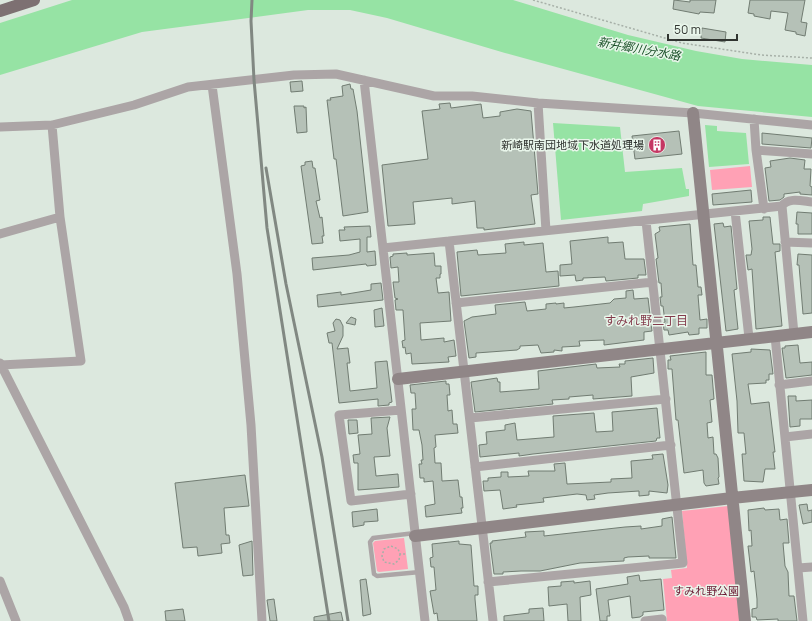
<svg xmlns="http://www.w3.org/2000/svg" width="812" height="621" viewBox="0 0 812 621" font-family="Manrope,'Noto Sans JP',sans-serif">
  <rect width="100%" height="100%" fill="#dce8de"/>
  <path fill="#ffa1b5" d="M750,166l2,21 -40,3 -2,-20z
    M728,506l12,115h-73l-4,-42 9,-1 -1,-8 16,-2 -5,-57z
    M404,538l4,31 -29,3 -2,-1 -4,-28 2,-2z"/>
  <path fill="#96e3a4" d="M72,0h441l115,35 68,16 46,8 70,6v52l-114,-11 -193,-53 -118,-35 -37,-8h-42l-166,22 -142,43v-52z
    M553,123l67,4 5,45 57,-4 4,21h3v7l-46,8 -1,7 -81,9z
    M705,125l12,1v5l29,2 3,31 -40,3z"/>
  <path fill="#b5c1b7" stroke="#717c72" d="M674,0l16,2v-2h26l-2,13 -14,-1 -1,2 -26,-5z
    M750,0h55l-4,22 6,1 -2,13 -9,-2v-2l-11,-2 3,-17 -17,-2 -1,8 -16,-3v-2l-6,-1z
    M702,28l24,4 -1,10 -24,-4z
    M302,81l1,10 -12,1 -1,-10z
    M350,84l1,5h2l4,22 11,101 -25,4 -7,-57h-2l-7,-59h4l-1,-2 13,-2 -1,-10z
    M450,103l1,5 30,-4 2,14 17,-2v-4l17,-3 14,2 7,83 -7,1 4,29 -51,6v-2h-7l-2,-27 -23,3v-6l-39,4 2,22 -27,2 -6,-61 46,-6 -6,-48 18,-2 -1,-5z
    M294,106h10v2l2,-1 1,25 -10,1z
    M679,131l3,23 -47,5 -3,-23z
    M762,133l50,5 -1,10 -49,-4z
    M790,158l15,2 -1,9h7l-1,17 2,1v8l-12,-1v-2l-16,2v3l-4,3 -11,1 -4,-33 6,-1 -1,-6z
    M312,161l1,7h2l5,32 -4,1 4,17 2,-1 2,19h-2l1,7 -11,1 -11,-78 4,-1v-3z
    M751,190l1,12 -39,3 -1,-11z
    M797,212l15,1v21h-14v-10h-2z
    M763,217h7l3,27h7v7l-5,1 7,74 -26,3 -4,-60 -4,1 -2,-15h5l1,-6 -3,-28 14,-1z
    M723,223l1,4 7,-1 6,63 -3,1 4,39 -12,2 -12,-107z
    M690,224l3,41h3l2,22h3l1,8h-4l2,25 7,-1v9h-8v6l-10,1 -1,-3 -19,3 -1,-5h-4l-1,-7 2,-1 -2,-16h-2l-1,-9h2l-1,-14h-2l-3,-24 2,-1 -3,-24 5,-3 -1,-4z
    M370,226l1,11h-4v15l8,-1 1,14 -9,1 -1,-2 -53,6 -1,-12 37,-3 11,-3v-13l-20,2 -1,-11h6l-1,-3z
    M608,237v6l15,-1 2,17h19l2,16h-8v3l-32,3 -1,-4 -22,1v2l-7,1 -1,-6 -15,1v-11l12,-1 -2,-23z
    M524,242v3l19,-2 3,29 12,-1 1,15 -98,10 -4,-44 20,-2 1,5 28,-2 -1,-9z
    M407,253v2l27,-2 1,13h6v8h-1v4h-4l2,15 11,-1 2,29 -31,2 1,17 23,-2v4l10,-2 2,16 -8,1 1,5 -37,2 -1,-11 -5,1 -1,-7 -2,1 -1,-7 3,-1 -2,-30h-7l-1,-10 3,-1 -3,-1 -2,-16h6l-1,-15 -7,1 -1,-11 3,-1v-2z
    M798,254l14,1v58l-9,1 -4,-49h-2z
    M381,283l2,17 -65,7 -1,-12 24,-3v3l30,-5v-6z
    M633,290l1,9 14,-1 4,33 -8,1v8l-40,5v-5l-25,1 1,5 -18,1v4l-8,-1v2l-13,1 -3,-8 -18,1v2l-3,2 -41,3v4l-7,1 -5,-37 8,-4 24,-3 -1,-9 30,-3 2,9 19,-2v-5l10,-1v1l8,-1v5l10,-1 36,-4 4,-4 12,-1v-7z
    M382,308l2,18 -9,1 -1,-17z
    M351,317l5,2 -1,6 -9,-2z
    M336,319l4,1 3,6v10l-6,13 11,-1 2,15h-3l3,28 27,-3 -2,-26 12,-1 5,41 -3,1v2l-11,1v-7l-39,4 -7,-60h-3l-2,-10 8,-2 -2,-8z
    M798,345l2,18 12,-1v13l-26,3 -4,-30h3v-2z
    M751,349l19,1 3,24h-4v6h-3v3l-18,1 3,20 18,-2 6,50h-2l2,17h-10l-2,13 -19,-1 -2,-27h4l-2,-21h-6l-1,-32 -5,-47 19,-2z
    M706,352v23h6l2,24 -4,1 2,22 -5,1 1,15 5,-1 1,17h2l2,4 1,19 -1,1 1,6 -13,2 -2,-3 -1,-13 -19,3 -6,-53h-2l-4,-51h-4v-9h3l-1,-4z
    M653,358l1,15 -23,4 1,19 -39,3v-4l-24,2v2l-17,1 1,4 -78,8 -4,-30 26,-4 1,4h2v10l39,-3 -1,-18 58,-7 1,4 23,-1 -1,-3h6v-3z
    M446,381v3h3l1,11h-3l1,16 4,-1 1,14h4l1,9 -23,2 1,12 -2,1 1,15h6l1,18 16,-1 2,17h2l1,11h-2l1,5 -36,4 -1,-11 10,-2 -2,-23 -9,1v-4h-4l-1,-14h3l-1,-4h2l-1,-15 -3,-15h-6l-1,-21h4l-1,-16h-4l-1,-8z
    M788,396h8v5l16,-1v19h-12v7l-10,1z
    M657,408l3,30h-3l-1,3 -123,13 -14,2v-3l-39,4 -1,-12 8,-1 -1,-12 19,-2v-5l10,-2 2,17 37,-3 -1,-21 41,-3 2,19 17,-1 -1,-19z
    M390,417l-3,11 3,28 -16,1 2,19 22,-2 1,13 -41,3v-27h-4l-1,-8 7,-1 -2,-19 14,-1 -1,-16z
    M348,420h9l1,13 -9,1z
    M663,454l5,31 -1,8 -18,-2v4l-10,1v-5l-31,2 -14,2 1,4 -8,1 -1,-5 -9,-1 -34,4 1,4 -28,3 1,2 -14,2 -3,-19 -16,1 -1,-10h5v-3l13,-1v-5h7v5l21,-1 -1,-5h27l-1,-7 11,-1 2,21 44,-2v-3l21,-1 -1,-17 22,-2 -1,-4z
    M245,475l4,31 -25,2 2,27h3l1,8 -9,1 1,9 -24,3 -1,-9 -14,1 -8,-65z
    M807,504l1,7 4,-1v12l-9,2 -4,-19z
    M764,508l1,2 14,-1 1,11 7,-1 2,24h-6l2,23 3,6 1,24h5l3,25h-19v-2l-21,1 -1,-3h-4v-8l5,-1v-9l-3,-28 -3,1 -3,-26h4l-1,-16 -2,1 -1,-21z
    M377,509l1,12 -14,1v3l-11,2 -1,-15z
    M672,517l4,41h-27v-2l-21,1 -4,1v3l-44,2 -40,8h-19l-18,1v2h-9l-4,-31h2v-2l34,-4 -1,-5 19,-1v5l81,-9 16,-1v3l21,-3v-7z
    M252,541l1,34 -10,1 -4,-31z
    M459,541v3l12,1 3,41h4v9h-3v4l2,22h-39l-1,-8 -3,1 -4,-23 6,-1 -2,-23h-3l-1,-9 3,-1 -1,-13z
    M639,575l1,6 21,-2 3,31 -21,2v3l-3,2 -8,1 -2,-22 -22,4 2,16h-3v5h-7l-4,-32 32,-5 -1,-7z
    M366,579l5,35 -8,2 -3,-36z
    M574,581v2l16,-2 1,14 -11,2 1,24h-13l-1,-17 -18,2 -1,-19 13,-1v-4z
    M274,599l3,22h-7l-3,-21z
    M543,608l1,13h-40v-5l25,-3v-4z
    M183,609l2,12h-19l-1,-10z
    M341,612l2,9h-29v-4z"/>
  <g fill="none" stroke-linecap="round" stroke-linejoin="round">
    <path stroke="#a7b0a8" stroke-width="1.5" stroke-dasharray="2 2" stroke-linecap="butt" d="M533,0l149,43 79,12 51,3
      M400,554l-1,6 -5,4 -10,-2 -2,-6 2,-7 7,-3 7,3 2,5h7"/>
    <path stroke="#aca5a6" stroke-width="4.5" d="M415,533l-42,5 -3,4 4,32 3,2 43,-4"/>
    <path stroke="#aca5a6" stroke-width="9" d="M364,80l61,541
      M212,85l25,189 14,151 11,196
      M538,103l8,128
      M754,119l2,31 8,59
      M0,127l52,-2 82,-20 54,-18 106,-12 42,-1 98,22h38l66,7 155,10 119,12
      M756,150l56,4
      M735,211l14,127
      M0,234l60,-17 -8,-92
      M449,241l44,380
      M785,242l27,1
      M383,248l399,-42
      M456,303l197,-21
      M794,334l-12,-128c6,-9 20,-5 30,-4
      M775,336l28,285
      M0,363l124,244 5,14
      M0,365l81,-4 -21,-144
      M779,385l33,-4
      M401,410l-62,5 12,86 60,-7
      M470,418l196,-19
      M785,437l27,-3
      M475,467l196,-22
      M798,568l14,-1
      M0,581l16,40
      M488,582l195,-19 -37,-342
      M645,621l17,-2v2"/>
    <path stroke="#908687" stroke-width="12" d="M693,113l52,508
      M398,379l414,-47
      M415,536l317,-38 80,-8"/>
    <path stroke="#7d7072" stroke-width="12" d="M0,11l34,-11"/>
    <path stroke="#818882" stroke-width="3" d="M252,0l-1,21 3,59 13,148 62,393
      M266,168l20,116 36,173 26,164"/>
  </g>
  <defs>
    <g id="building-disc" transform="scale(0.9)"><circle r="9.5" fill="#c53763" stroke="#e9f6eb"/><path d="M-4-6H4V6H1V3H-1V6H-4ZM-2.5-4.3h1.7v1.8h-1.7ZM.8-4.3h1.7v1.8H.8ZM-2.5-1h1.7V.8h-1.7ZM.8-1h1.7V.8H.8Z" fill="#fff"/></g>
  </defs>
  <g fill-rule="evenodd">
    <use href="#building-disc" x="657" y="145"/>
  </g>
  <g text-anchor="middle" stroke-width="3" stroke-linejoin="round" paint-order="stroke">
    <g font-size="11" fill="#303430" stroke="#e9f6eb" text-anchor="end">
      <text x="644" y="149">新崎駅南団地域下水道処理場</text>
    </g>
    <g font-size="11" fill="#6a1732" stroke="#e9f6eb">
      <text x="706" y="595">すみれ野公園</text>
    </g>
    <g font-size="12" font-style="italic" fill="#1a5028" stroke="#e9f6eb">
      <text transform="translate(639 49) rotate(10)" y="4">新井郷川分水路</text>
    </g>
    <g font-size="12" fill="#843c4d" stroke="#e9f6eb">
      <text x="646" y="325">すみれ野二丁目</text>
    </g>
  </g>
  <path d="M668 34v6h69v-6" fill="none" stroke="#303430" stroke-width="2"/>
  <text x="674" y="34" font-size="12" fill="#303430" stroke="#e9f6eb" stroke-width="3" paint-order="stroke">50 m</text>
</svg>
